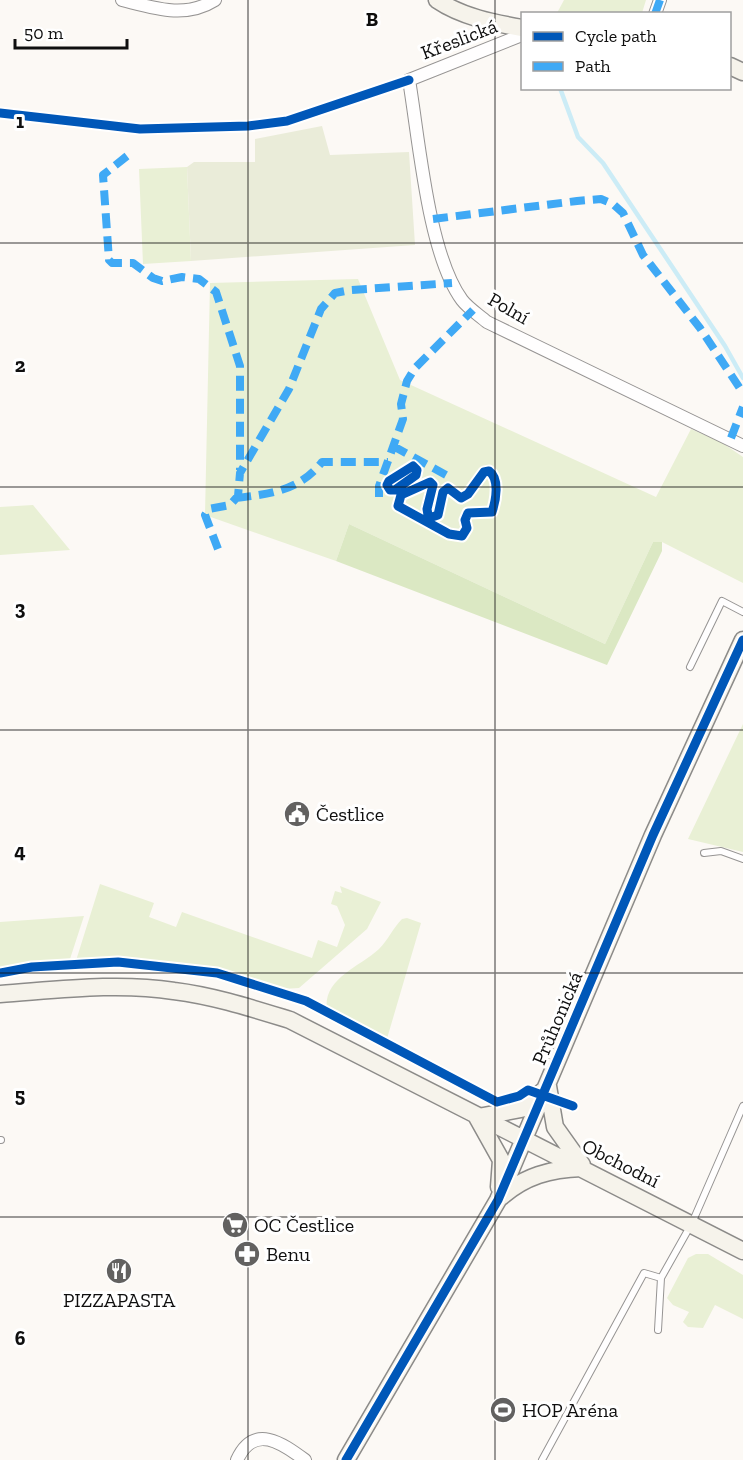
<svg xmlns="http://www.w3.org/2000/svg" width="743" height="1460" viewBox="0 0 743 1460" font-family="'Zilla Slab',serif">
  <rect width="100%" height="100%" fill="#fcf9f5"/>
  <path fill="#e9f0d5" d="M564,0h82l-4,13h-85z
    M187,167l4,94 -48,3 -4,-95z
    M358,279l42,101 256,117 35,-68 30,13 22,15v126l-81,-41h-9l-48,102 -256,-120 -13,37 -131,-46 5,-232z
    M33,505l37,45 -70,5v-48z
    M743,724v128l-55,-13z
    M100,884l54,19 -5,14 27,10 6,-15 130,46 6,-18 19,7 8,-22 -8,-19 -6,-2 4,-13 7,2 -2,-7 41,16 -14,27 -68,59 -17,1 -60,-20 -54,-5 -28,-1 -66,4z
    M84,916l-14,43 -70,12v-49z
    M407,918l14,5 -35,119 -59,-31c-5,-32 31,-43 52,-62 9,-9 14,-21 23,-30z
    M696,1254h12l35,21v44l-28,-14 -12,23 -15,-1 -5,-5 6,-10 -16,-7 -6,-7 21,-40z"/>
  <path fill="#dbe8c3" d="M349,524l256,120 48,-102h9v9l-55,114 -271,-104z"/>
  <path fill="#eaecd9" d="M322,126l8,29 79,-3 6,93 -224,16 -4,-94 7,-5h61v-23z"/>
  <g fill="none" stroke-linecap="round" stroke-linejoin="round">
    <path stroke="#ccecf6" stroke-width="4.5" d="M560,88l18,49 25,26 122,183 18,32"/>
    <g stroke="#969493" stroke-width="8">
      <path id="lane" d="M690,667l32,-66 21,11
        M704,853l17,-2 22,8
        M0,1140h1
        M658,1330l3,-52 31,-55 51,-117
        M542,1460l102,-187 17,5"/>
    </g>
    <g stroke="#969493" stroke-width="14">
      <path id="street" d="M122,0c32,8 63,19 93,0
        M655,14l5,-14
        M522,35l-113,45c10,59 19,174 53,220 6,8 17,15 25,22l256,124
        M237,1460c17,-37 45,-17 68,0"/>
    </g>
    <g stroke="#8c8b89" stroke-width="19">
      <path id="secondary" d="M437,0c25,17 57,23 85,28
        M730,66l13,6
        M0,994c57,-4 117,-12 174,-3 40,5 77,17 116,29l453,231
        M548,1086l7,41 27,38
        M477,1117l24,43 -2,27
        M478,1117l43,-8 22,-18
        M501,1197c24,-21 49,-28 81,-29
        M346,1460l152,-260 155,-365 90,-195"/>
    </g>
    <use href="#lane" stroke="#fffefe" stroke-width="6"/>
    <use href="#street" stroke="#fffefe" stroke-width="12"/>
    <use href="#secondary" stroke="#f6f3eb" stroke-width="16"/>
    <path stroke="#3fa9f5" stroke-width="8" stroke-dasharray="15 8" stroke-linecap="butt" d="M655,14l5,-14
      M127,156l-24,19 6,85 3,3h21l20,15 9,3 20,-4 17,2 17,13 24,74v104
      M433,219l144,-18 24,-2 12,5 10,9 20,42 57,73 43,65
      M731,438l12,-31
      M393,446l53,29
      M379,497v-11l24,-67 -2,-15 6,-23 8,-13 58,-58
      M236,498c34,-4 63,-7 86,-36h66
      M218,549l-13,-34 4,-6 21,-4 8,-9 2,-23 49,-84 32,-80 14,-16 16,-3 101,-7"/>
    <g stroke="#fff" stroke-width="13">
      <path id="cycleway" d="M0,113l140,16 108,-3 39,-5 122,-41
        M413,466l4,4 -1,5 -21,15h-5l-3,-5 2,-4z
        M489,471c11,8 7,29 3,41l-24,1 -3,7 2,8 -5,8 -13,-2 -51,-28 3,-11 29,-13 3,3 -6,24 1,6 4,2 6,-2 5,-23 5,-4 13,10 7,-4 16,-22z
        M0,973l32,-6 86,-5 99,11 89,28 191,101 22,-6 9,-6 45,16
        M346,1460l152,-260 155,-365 90,-195"/>
    </g>
    <use href="#cycleway" stroke="#0057b8" stroke-width="9"/>
  </g>
  <path fill="none" stroke="#0f0f0f" stroke-width="1.5" stroke-opacity="0.55" d="M248,0v1460M495,0v1460M0,243h743M0,487h743M0,730h743M0,973h743M0,1217h743"/>
  <defs>
    <g id="civic-disc" transform="scale(1.35)"><circle r="9.5" fill="#626160" stroke="#fff"/><path d="M-.6-6.5H3V-4.5H.6V-3L4-1V1h2V6H-6V1h2V-1L-.6-3ZM-1.2 2.5V6h2.4V2.5Z" fill="#fff"/></g>
    <g id="supermarket-disc" transform="scale(1.35)"><circle r="9.5" fill="#626160" stroke="#fff"/><path d="M-6-5.5h2.5l.6 2H6L4.5 2H-2.5L-4.4-4H-6ZM-1.5 3.2a1.3 1.3 0 1 0 .1 0ZM3 3.2a1.3 1.3 0 1 0 .1 0Z" fill="#fff"/></g>
    <g id="pharmacy-disc" transform="scale(1.35)"><circle r="9.5" fill="#626160" stroke="#fff"/><path d="M-2-6h4v4h4v4h-4v4h-4v-4h-4v-4h4Z" fill="#fff"/></g>
    <g id="restaurant-disc" transform="scale(1.35)"><circle r="9.5" fill="#626160" stroke="#fff"/><path d="M-5-6h1v4h1v-4h1v4h1v-4h1v5L-1.5 .5V6h-2V.5L-5-1ZM5-6V6H3V1.5H1.5Q1.5-4 5-6Z" fill="#fff"/></g>
    <g id="stadium-disc" transform="scale(1.35)"><circle r="9.5" fill="#626160" stroke="#fff"/><path d="M0-5a6.5 5 0 1 0 0 10a6.5 5 0 1 0 0-10ZM-3.5-1.8h7v3.6h-7Z" fill="#fff"/></g>
  </defs>
  <g fill-rule="evenodd">
    <use href="#civic-disc" x="297" y="814"/>
    <use href="#supermarket-disc" x="235" y="1225"/>
    <use href="#pharmacy-disc" x="247" y="1254"/>
    <use href="#restaurant-disc" x="119" y="1271"/>
    <use href="#stadium-disc" x="503" y="1410"/>
  </g>
  <g text-anchor="middle" stroke-width="6" stroke-linejoin="round" paint-order="stroke">
    <g font-size="20" fill="#0f0f0f" stroke="#fff">
      <text transform="translate(459 39) rotate(-21)" y="7">Křeslická</text>
      <text transform="translate(509 308) rotate(30)" y="7">Polní</text>
      <text transform="translate(557 1018) rotate(-67)" y="7">Průhonická</text>
      <text transform="translate(621 1163) rotate(27)" y="7">Obchodní</text>
    </g>
    <g font-size="20" fill="#0f0f0f" stroke="#fff" text-anchor="start">
      <text x="316" y="821">Čestlice</text>
      <text x="254" y="1232">OC Čestlice</text>
      <text x="266" y="1261">Benu</text>
      <text x="119" y="1307" text-anchor="middle">PIZZAPASTA</text>
      <text x="522" y="1417">HOP Aréna</text>
    </g>
  </g>
  <g font-size="20" text-anchor="middle" font-weight="bold" fill="#0f0f0f" stroke="#fff" stroke-width="6" stroke-linejoin="round" paint-order="stroke">
    <text x="372" y="26">B</text>
    <text x="20" y="128">1</text>
    <text x="20" y="372">2</text>
    <text x="20" y="615">3</text>
    <text x="20" y="858">4</text>
    <text x="20" y="1102">5</text>
    <text x="20" y="1345">6</text>
  </g>
  <rect x="521" y="12" width="210" height="78" fill="#ffffff" stroke="#9f9f9f" stroke-width="1.5"/>
  <rect x="533" y="32" width="30" height="9" fill="#0057b8" stroke="#9f9f9f" stroke-width="1.5"/>
  <text x="575" y="42" font-size="18" fill="#0f0f0f">Cycle path</text>
  <rect x="533" y="62" width="30" height="9" fill="#3fa9f5" stroke="#9f9f9f" stroke-width="1.5"/>
  <text x="575" y="72" font-size="18" fill="#0f0f0f">Path</text>
  <path d="M15 39v9h112v-9" fill="none" stroke="#0f0f0f" stroke-width="3"/>
  <text x="24" y="39" font-size="18" fill="#0f0f0f" stroke="#ffffff" stroke-width="4.5" paint-order="stroke">50 m</text>
</svg>
